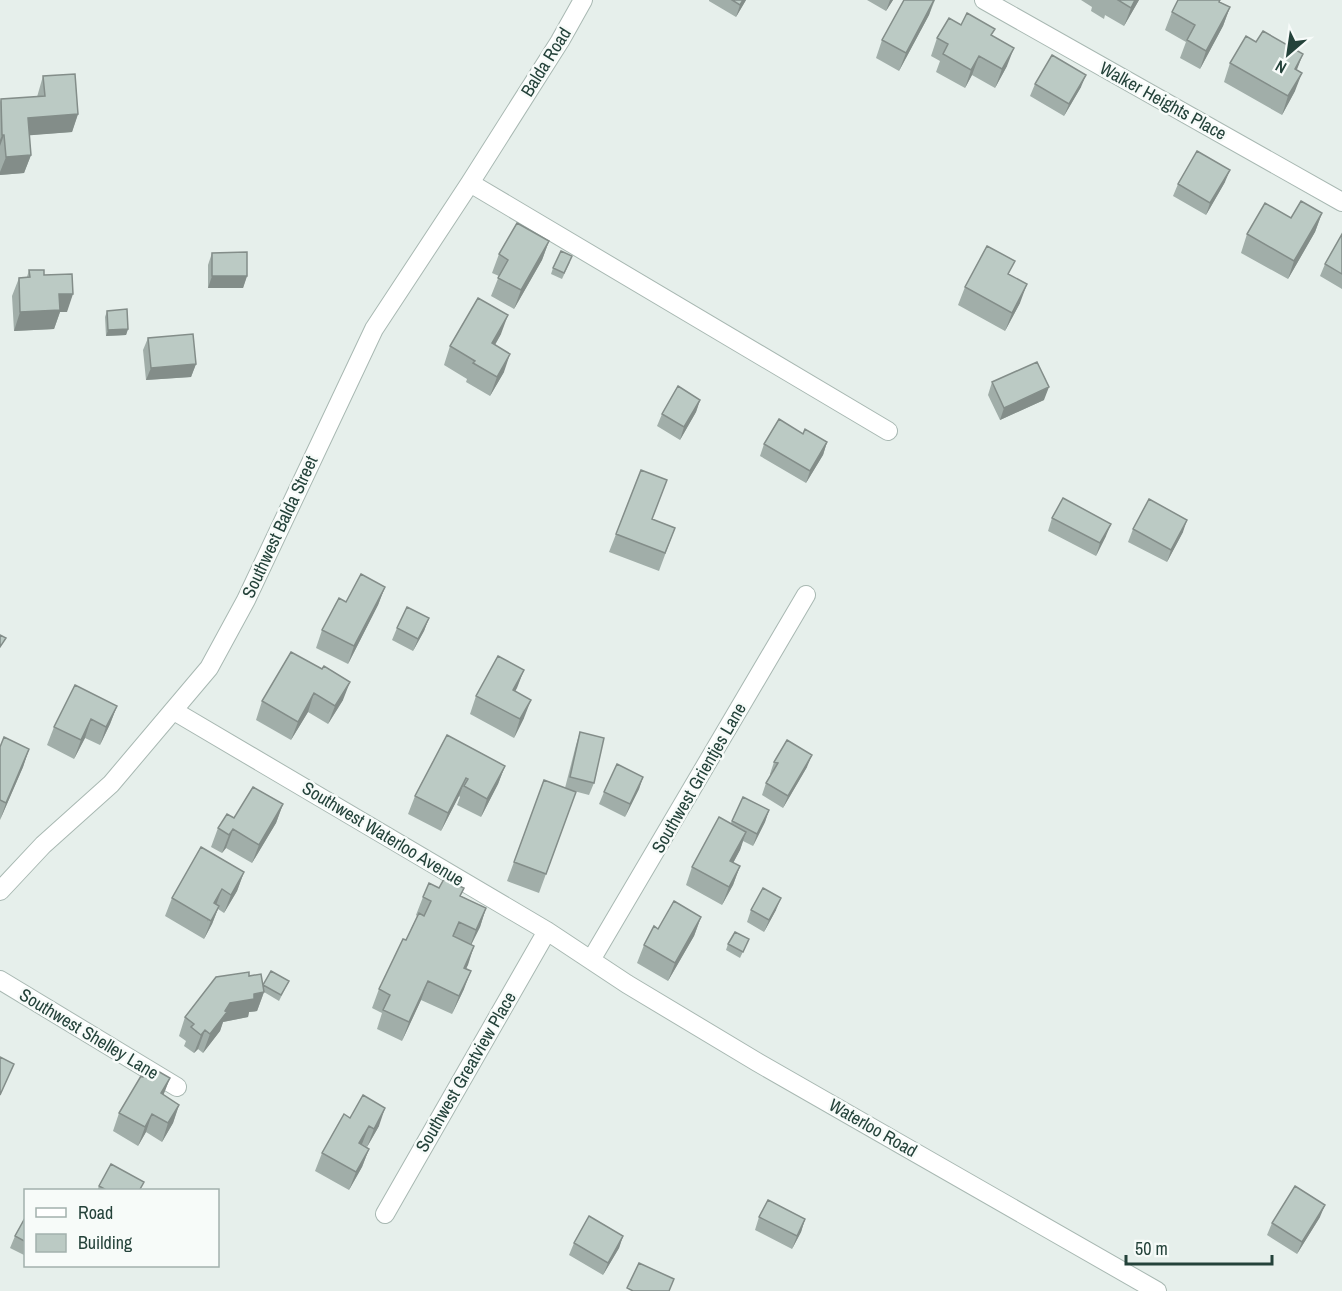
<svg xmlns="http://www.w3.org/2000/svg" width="1342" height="1291" viewBox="0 0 1342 1291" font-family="'Archivo Narrow',sans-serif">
  <rect width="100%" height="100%" fill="#e6efeb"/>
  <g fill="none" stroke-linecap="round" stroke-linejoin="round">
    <g stroke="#a8b8b2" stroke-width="20">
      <path id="minor" d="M984,0l358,202
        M470,183l418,248
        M174,711l373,220 80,53 130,78 400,229
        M0,891l43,-46 68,-61 98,-116 37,-68 128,-271 96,-146 90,-142 23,-41
        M591,960l215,-365
        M0,980l177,107
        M385,1214l162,-283"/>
    </g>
    <use href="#minor" stroke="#fff" stroke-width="18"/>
  </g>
  <path fill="#a1aea9" d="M709,0h37l-10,17 -27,-16z
    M867,0h26l-7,11z
    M904,0h31l-6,15 -30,56 -23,-13 6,-18z
    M1081,0h58l-15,26 -19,-11 -1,4 -13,-8 1,-4z
    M1220,2l10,5 -7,19 -23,43 -20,-11 6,-16 -21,-12 7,-18z
    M961,25l31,10 15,31 -12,22 -23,-13 -7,13 -29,-16 4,-11 -9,-5 6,-18z
    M1230,63l67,7 -2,21 -13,24 -58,-33z
    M43,76l35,38 -6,18 -43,3 2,20 -7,18 -24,2v-73l1,-3 36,-2z
    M1035,84l46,3 -17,29 -34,-20z
    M1225,182l-19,33 -33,-19 5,-12z
    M1322,213l-7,19 -27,47 -47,-26 6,-19 44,-16z
    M1342,234v55l-22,-13 5,-12z
    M549,241l-7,19 -28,49 -23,-13 8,-20 -7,-3 7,-19z
    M212,253l35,23 -4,12h-35v-23z
    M570,262l-8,17 -11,-5 2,-6z
    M29,270l15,5 23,37h-7l-6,17 -40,2 -2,-35 7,-18 8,-1z
    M1010,275l10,28 -15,28 -47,-26 7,-18z
    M107,311l21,18 -2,6 -20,1 -1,-19z
    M501,334l-6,11 9,27 -14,24 -24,-14 1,-3 -23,-14 6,-19z
    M148,338l48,26 -5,13 -45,3 -3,-30z
    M992,382l52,18 -44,20 -12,-25z
    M700,400l-4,12 -16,28 -23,-14 5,-12z
    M827,442l-4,13 -17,28 -46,-27 4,-12z
    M641,470l11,49 23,9 -16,43 -50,-19z
    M1052,518l54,18 -10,20 -48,-25z
    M1133,529l50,3 -16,30 -39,-20z
    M385,587l-7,18 -30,59 -32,-16 6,-18 24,-28z
    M429,618l-5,13 -11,20 -21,-11 5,-12z
    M291,652l52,48 -15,24 -20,-12 -17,28 -35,-20 6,-19z
    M524,670l-9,21 9,27 -10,20 -44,-24 6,-18z
    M117,706l-7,18 -10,21 -15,-7 -11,21 -27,-14 7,-18z
    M580,732l14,51 -5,12 -19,-5 6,2 -37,101 -32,-12 37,-101 21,8 11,-43z
    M447,735l58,31 -7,18 -17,33 -24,-12 3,-8 -1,-1 -18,35 -33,-17 7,-18z
    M0,747l29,2 -6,18 -23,53z
    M774,762l33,5 -24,41 -21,-13 4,-12 5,-8 -1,-1z
    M643,777l-4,12 -14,28 -26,-13 5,-12z
    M743,797l26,13 -4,12 -12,24 -10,-5 -3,9 -7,13 7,3 -7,19 -11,20 -36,-20 6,-18 39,-44z
    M283,804l-7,19 -24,40 -26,-15 -4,5 -11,-6 7,-19 16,-10z
    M244,872l-7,19 -13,22 -6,-4 -6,15 -8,15 -39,-23 7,-18z
    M439,888l22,8 25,12 -6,19 -9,18 3,1 -8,23 -2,20 -12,25 -31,-14 -19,41 -25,-12 5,-16 -10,-5 7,-19 27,-49 11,-24 -1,-1 7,-18z
    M751,910h25l-12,22 -17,-10z
    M701,917l-7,19 -26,45 -31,-18 7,-18 14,-16z
    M749,939l-9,19 -14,-8 2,-6z
    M271,971l18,10 -10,20 -15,-9 -7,19 -8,1 -1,5 -25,5 -3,9 -17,22 -5,-4 -4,4 -10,-7 2,-5 -7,-5 6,-19 64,-41 14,10z
    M143,1077l27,1 -7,17 16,10 -6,18 -11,19 -16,-10 -8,14 -25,-15 6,-18z
    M350,1118l29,8 -12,21 -5,-3 -1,1 8,4 -7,18 -13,23 -34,-19 7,-18z
    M99,1186l42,5h-44z
    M26,1216v40l-16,-8 5,-12z
    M759,1217l46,2 -4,13 -9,17 -37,-19z
    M1320,1217l-23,37 -30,-19 5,-12z
    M623,1236l-4,12 -16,27 -34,-20 5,-12z"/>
  <path fill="#838d89" d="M743,0h3l-10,17 4,-12z
    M890,0h3l-7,11z
    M934,0l-5,15 -30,56 7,-18z
    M1135,0h4l-15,26 7,-18z
    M1230,7l-7,19 -23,43 6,-18z
    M1014,48l-7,18 -12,22 7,-19z
    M1303,54l-7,18 -1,-3z
    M979,56l-7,19 -7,13 6,-18z
    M1302,73l-7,18 -13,24 6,-19z
    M1086,75l-5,12 -17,29 5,-12z
    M78,114l-6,18 -51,4 7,-18z
    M2,135h2l-4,11v-6z
    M31,155l-7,18 -24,2v-3l6,-15z
    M1230,170l-5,12 -19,33 4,-12z
    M1322,213l-7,19 -27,47 6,-18z
    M549,241l-7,19 -28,49 7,-19z
    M212,276h35l-4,12h-35z
    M1027,284l-7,19 -15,28 7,-18z
    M59,294h14l-6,18h-7l-6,17 -40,2 6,-19z
    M508,315l-7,19 -16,28 7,-19z
    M128,329l-2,6 -20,1 2,-6z
    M510,354l-6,18 -14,24 7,-19z
    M196,364l-5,13 -45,3 5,-12z
    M1049,387l-5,13 -44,20 4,-12z
    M700,400l-4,12 -16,28 4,-13z
    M827,442l-4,13 -17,28 4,-12z
    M1187,520l-4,12 -16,30 4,-12z
    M1111,524l-5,12 -10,20 4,-13z
    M385,587l-7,18 -30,59 6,-18z
    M429,618l-5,13 -11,20 5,-12z
    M524,670l-7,18 -11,20 7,-18z
    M350,682l-7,18 -15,24 7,-18z
    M314,693l-6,19 -17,28 7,-18z
    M531,700l-7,18 -10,20 6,-19z
    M117,706l-7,18 -10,21 6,-18z
    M91,719l-6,19 -11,21 7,-19z
    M29,749l-6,18 -23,53 6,-17z
    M812,755l-5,12 -24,41 5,-12z
    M505,766l-7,18 -17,33 6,-18z
    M643,777l-4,12 -14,28 5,-13z
    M466,778l-7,18 -18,35 7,-18z
    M283,804l-7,19 -24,40 7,-18z
    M769,810l-4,12 -12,24 4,-12z
    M233,829l-7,19 -4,5 7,-18z
    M746,832l-6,18 -16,30 6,-19z
    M740,866l-7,19 -11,20 7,-18z
    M244,872l-7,19 -13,22 7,-18z
    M222,889l-7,19 -8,14 7,-19z
    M781,898l-5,12 -12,22 5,-12z
    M219,906l-7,18 -8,15 7,-18z
    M486,908l-6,19 -11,22 7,-19z
    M701,917l-7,19 -26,45 7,-18z
    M474,946l-6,19 -11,21 7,-18z
    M471,971l-7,18 -12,25 7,-18z
    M428,981l-7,19 -19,41 7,-19z
    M264,992l-7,19 -8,1 -1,5 -25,5 -3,9 -17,22 7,-19 20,-31 24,-9z
    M205,1030l-7,19 -4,4 7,-18z
    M170,1078l-7,18 -2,-3z
    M179,1105l-6,18 -11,19 6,-19z
    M385,1108l-6,18 -12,21 7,-18z
    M152,1114l-6,18 -8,14 7,-19z
    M369,1126l-7,18 -10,18 7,-19z
    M369,1149l-7,18 -13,23 7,-18z
    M1325,1205l-5,12 -23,37 5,-12z
    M805,1219l-4,13 -9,17 5,-13z
    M623,1236l-4,12 -16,27 5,-12z"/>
  <path fill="#bbcac4" stroke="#838d89" stroke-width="1.5" d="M732,0h11l-3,5z
    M904,0h30l-28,53 -24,-13z
    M1118,0h17l-4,8z
    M1178,0h42l-1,2 11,5 -24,44 -19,-11 8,-15 -23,-13z
    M967,13l28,16 -4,6 23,13 -12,21 -23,-13 -8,14 -28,-16 5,-10 -11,-6 12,-20 12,7z
    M1263,31l40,23 -8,15 7,4 -14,23 -58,-33 16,-27 10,6z
    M1052,55l34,20 -17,29 -34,-20z
    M75,74l3,40 -50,4 3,37 -25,2 -2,-22h-2l-1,-36 44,-3 -2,-20z
    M1197,151l33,19 -20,33 -32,-19z
    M1301,201l21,12 -28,48 -47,-27 18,-31 26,15z
    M517,223l32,18 -28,49 -23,-12 10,-18 -9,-6z
    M1342,234v40l-17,-10z
    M987,246l28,15 -7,13 19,10 -15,29 -47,-26z
    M561,251l11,5 -8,17 -11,-5z
    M247,252v24h-35v-23z
    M29,270h15v5l28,-1 1,20h-14l1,16 -40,2 -1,-34 11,-1z
    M478,298l30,17 -16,28 18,11 -13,23 -24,-14 2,-2 -25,-15z
    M127,309l1,20 -20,1 -1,-19z
    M193,334l3,30 -45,4 -3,-30z
    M1037,362l12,25 -45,21 -12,-26z
    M678,386l22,14 -16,27 -22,-13z
    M779,419l24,15 2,-5 22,13 -17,29 -46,-27z
    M641,470l26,10 -15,39 23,9 -10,25 -49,-19z
    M1063,498l48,26 -11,19 -48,-25z
    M1149,499l38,21 -16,30 -38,-21z
    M361,574l24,13 -31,59 -32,-16 17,-32 7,4z
    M407,607l22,11 -11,21 -21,-11z
    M0,635l6,3 -6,9z
    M291,652l31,17 2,-3 26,16 -15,24 -21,-13 -16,29 -36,-21z
    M498,656l26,14 -11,20 18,10 -11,19 -44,-23z
    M75,685l42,21 -11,21 -15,-8 -10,21 -27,-13z
    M580,732l24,6 -10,45 -24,-6z
    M447,735l58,31 -18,33 -23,-13 4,-7 -2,-1 -18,35 -33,-17z
    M4,737l25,12 -23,54 -6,-3v-53z
    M787,740l25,15 -24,41 -22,-13 12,-20 -4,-1z
    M617,764l26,13 -13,27 -26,-12z
    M544,780l32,12 -30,82 -32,-12z
    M253,787l30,17 -24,41 -26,-16 -4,6 -11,-7 9,-14 7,4z
    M743,797l26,13 -12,24 -25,-13z
    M719,817l27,15 -16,29 10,5 -11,21 -37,-20z
    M201,847l43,25 -13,23 -9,-6 -8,14 5,3 -8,15 -39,-23z
    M444,879l20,9 -4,8 26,12 -10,22 -17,-8 -6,14 21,10 -10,22 7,3 -12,25 -31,-15 -19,41 -26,-12 7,-15 -11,-6 24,-50 3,1 13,-27 5,3 7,-15 -8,-4 6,-14 10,5z
    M763,888l18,10 -12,22 -18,-10z
    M674,901l27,16 -26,46 -31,-18 10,-19 4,3z
    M735,932l14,7 -6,13 -15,-8z
    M271,971l18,10 -8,14 -18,-10z
    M249,972v4l12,-2 3,18 -10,2v5l-24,4 -5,8 2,1 -17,22 -5,-4 -4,5 -10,-8 3,-3 -9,-7 31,-40z
    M0,1057l14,7 -14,31z
    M149,1066l21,12 -9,15 18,12 -11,18 -16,-9 -7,13 -26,-14 22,-37 2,1z
    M363,1095l22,13 -11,21 -5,-3 -10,17 10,6 -13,23 -34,-19 22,-39 6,4z
    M111,1164l33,18 -5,9h-31l-9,-5z
    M1295,1186l30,19 -23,37 -30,-19z
    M768,1200l37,19 -8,17 -38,-19z
    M26,1216v26l-11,-6z
    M589,1216l34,20 -15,27 -34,-20z
    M639,1263l35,16 -5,12h-36l-6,-3z"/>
  <g text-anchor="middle" stroke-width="5" stroke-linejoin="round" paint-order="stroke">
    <g font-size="18" fill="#24423a" stroke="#f7fbf9">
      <text transform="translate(546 62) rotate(-58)" y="6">Balda Road</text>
      <text transform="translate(1163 101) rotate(29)" y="6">Walker Heights Place</text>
      <text transform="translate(280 527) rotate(-65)" y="6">Southwest Balda Street</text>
      <text transform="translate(699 778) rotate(-60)" y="6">Southwest Grientjes Lane</text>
      <text transform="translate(383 834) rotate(31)" y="6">Southwest Waterloo Avenue</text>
      <text transform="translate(89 1034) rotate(31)" y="6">Southwest Shelley Lane</text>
      <text transform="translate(466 1072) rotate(-60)" y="6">Southwest Greatview Place</text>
      <text transform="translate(873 1128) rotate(30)" y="6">Waterloo Road</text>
    </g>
  </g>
  <rect x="24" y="1189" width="195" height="78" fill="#f7fbf9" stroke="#a3b1ad" stroke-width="1.5"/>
  <rect x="36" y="1208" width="30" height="9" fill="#ffffff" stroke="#a3b1ad" stroke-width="1.5"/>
  <text x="78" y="1219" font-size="18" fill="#24423a">Road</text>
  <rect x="36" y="1234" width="30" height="18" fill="#bbcac4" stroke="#a3b1ad" stroke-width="1.5"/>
  <text x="78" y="1249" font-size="18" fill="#24423a">Building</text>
  <g transform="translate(1288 54) rotate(209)" stroke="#f7fbf9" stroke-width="4.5" paint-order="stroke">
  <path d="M0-4.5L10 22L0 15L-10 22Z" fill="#24423a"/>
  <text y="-9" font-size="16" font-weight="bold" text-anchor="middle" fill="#24423a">N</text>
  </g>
  <path d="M1126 1255v9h146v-9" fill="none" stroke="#24423a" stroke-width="3"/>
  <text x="1135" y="1255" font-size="18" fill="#24423a" stroke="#f7fbf9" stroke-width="4.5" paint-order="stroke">50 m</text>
</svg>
